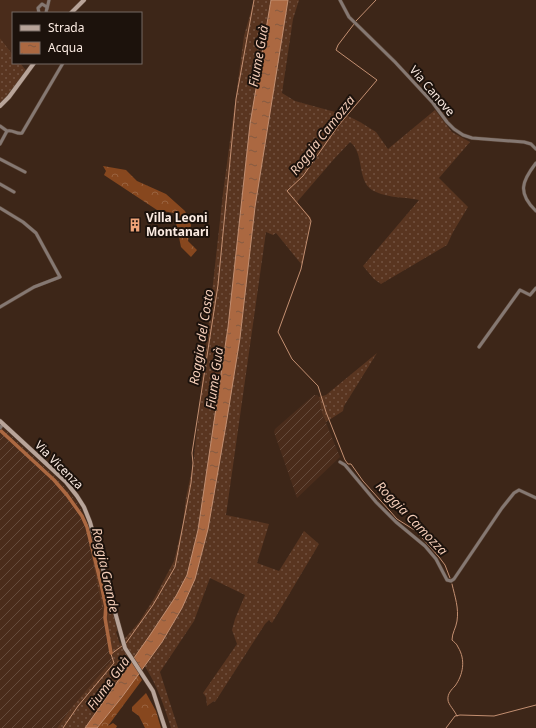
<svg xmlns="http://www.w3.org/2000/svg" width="536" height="728" viewBox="0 0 536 728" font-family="'Noto Sans',sans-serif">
  <defs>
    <pattern id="industrial-furrows" width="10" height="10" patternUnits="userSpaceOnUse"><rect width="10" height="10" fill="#4a2c1b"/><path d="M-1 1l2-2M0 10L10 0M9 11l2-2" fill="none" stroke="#654b3c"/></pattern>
    <pattern id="grass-dots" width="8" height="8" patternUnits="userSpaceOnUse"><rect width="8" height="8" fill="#593520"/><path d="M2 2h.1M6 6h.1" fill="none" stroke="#725240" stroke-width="1.8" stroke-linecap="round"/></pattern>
    <pattern id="forest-crowns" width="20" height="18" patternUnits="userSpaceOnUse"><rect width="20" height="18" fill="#87471e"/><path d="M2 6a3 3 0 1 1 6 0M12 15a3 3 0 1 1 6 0" fill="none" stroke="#99623e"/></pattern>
    <pattern id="water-ripples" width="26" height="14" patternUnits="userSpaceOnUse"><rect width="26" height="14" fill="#ab6841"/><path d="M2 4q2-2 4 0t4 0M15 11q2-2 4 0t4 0" fill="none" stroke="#855a42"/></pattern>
  </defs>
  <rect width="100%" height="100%" fill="#3d2618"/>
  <path fill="#4a2c1b" d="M0,0h87l-13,13h-61v42l-13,-17z"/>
  <path fill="url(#industrial-furrows)" d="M314,395h3l2,2 3,16 18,44 -43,41 -23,-66 1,-3z
    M0,425l55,51 21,24 7,13 10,32 -4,1 24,113 -41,48 -15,21h-57z"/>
  <path fill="url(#grass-dots)" d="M254,0h17l-21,124 -22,203 -30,203 -11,45 -11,21 -26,39 -65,93h-28l15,-21 41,-48 -24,-114h4l25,85 -2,2 4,12 19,-22 16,-25 19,-36 9,-38 3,-26 7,-32 30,-272 21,-157z
    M288,0h11l-6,19 -11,74 13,8 51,14 14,7 16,10 12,17 47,-39 17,22 18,10 -31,36 29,29 -15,25 -6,13 -66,39 -7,-5 -11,-13 56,-66c-14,-3 -30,-2 -43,-8 -21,-8 -10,-38 -26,-50l-16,17 -37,43 14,16 -9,47 -26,-32 -3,2 -7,-3 -40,283 43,9 -12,39 22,8 25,-40 15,13 -47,79 -3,-3 -4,4 -50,78 -1,-1 -7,5 -1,-9 -3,-4 34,-49 -5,-14 3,-11 10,-24 -35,-17 -16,43 -34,51 18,56h-7c-7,-23 -14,-43 -27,-63l18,-23 20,-34 13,-29 13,-50 32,-191 15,-131z
    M0,38l13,17v8h7l9,11 -29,35z
    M377,353l-33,53 -1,5 -17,11 -4,-9 -3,-16 7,-2z"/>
  <path fill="url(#forest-crowns)" d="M103,166l23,4 11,11 29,13 19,17 6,14 -3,16 9,9 -6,7 -10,-10 -7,-34 -17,-3 -53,-35 2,-4z
    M138,674l4,6 -34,46 5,-3 4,3 -1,2h-19l25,-31z
    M146,693l10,18 5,17h-16l-6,-12 -7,-5v-4z"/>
  <path fill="url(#water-ripples)" stroke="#c38f71" d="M271,0h17l-33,207 -15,131 -13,81 -19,110 -13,50 -13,29 -20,34 -40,55 -25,31h-12l65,-93 26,-39 11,-21 11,-45 30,-203 22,-203z"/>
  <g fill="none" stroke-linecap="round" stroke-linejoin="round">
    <path stroke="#c38f71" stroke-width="1" d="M356,21l20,-21
      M354,24l-16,21 -2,5 41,30 -39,46 -35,50 -16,15 22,26 2,4 -10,48 -23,63 14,27 26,27 8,26 19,48 3,4h3l12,17 27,30 7,8 19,12 23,26 6,8 5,13
      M452,584c3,13 7,24 5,37 -1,7 -5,12 -5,19 2,2 5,4 6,7 8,13 5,28 -3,39 -3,3 -8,8 -7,14 0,4 7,11 9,16
      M126,643l27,-38 22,-38 16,-84 2,-20 -1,-10 26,-168 18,-186 18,-99
      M63,728l15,-22 36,-43 -3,-9 11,-8
      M446,728l9,-12 5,-1 34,1 42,-11"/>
    <path stroke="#ab6841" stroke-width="3.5" d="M0,430l54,50 13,15 15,21 5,11 14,57 5,23 -1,11 6,35"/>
    <g stroke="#584234" stroke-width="4">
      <path id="street" d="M340,0l9,17 46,45 38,41 14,19 7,7 9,6 9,3 52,4 7,2 5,5
        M47,9l2,-9
        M39,13l-1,-5 4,-4 5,3 -1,6
        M0,126l7,5c6,-2 10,4 15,2l41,-70
        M0,144l7,-13
        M0,159l25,13
        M536,163c-14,18 -19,30 0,48
        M0,184l14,8
        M0,208l23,14 13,11 24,44 -26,10 -34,20
        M479,347l41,-57 10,5 6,-7
        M0,428l3,-4
        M340,462l5,3 31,37 20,20 29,24 11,13 11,21 4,1 3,-2 48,-71 12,-15 5,-3 17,8"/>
    </g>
    <g stroke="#584234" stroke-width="5">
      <path id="secondary" d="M71,13l13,-13
        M0,106l9,-9 25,-34
        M0,421l66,61 11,14 7,11 6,15 35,126 28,43 12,37"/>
    </g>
    <use href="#street" stroke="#857872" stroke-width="3"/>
    <use href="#secondary" stroke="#b8a499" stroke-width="4"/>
  </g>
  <defs>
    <g id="building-bare" transform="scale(1.08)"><path d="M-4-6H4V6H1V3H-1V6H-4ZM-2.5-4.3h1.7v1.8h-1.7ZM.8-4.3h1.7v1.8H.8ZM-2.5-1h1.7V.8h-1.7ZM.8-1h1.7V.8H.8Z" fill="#efa378" stroke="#1c120c" stroke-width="2.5" paint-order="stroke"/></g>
  </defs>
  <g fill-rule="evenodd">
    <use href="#building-bare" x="135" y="225"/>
  </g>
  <g text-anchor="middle" stroke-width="4" stroke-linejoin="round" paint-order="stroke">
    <g font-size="12" fill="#fbebe2" stroke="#1c120c">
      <text transform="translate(432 91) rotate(49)" y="4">Via Canove</text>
      <text transform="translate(59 465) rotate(45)" y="4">Via Vicenza</text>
    </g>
    <g font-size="12" font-weight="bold" fill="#fbebe2" stroke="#1c120c" text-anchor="start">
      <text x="146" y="222">Villa Leoni<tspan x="146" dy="14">Montanari</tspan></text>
    </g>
    <g font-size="13" font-style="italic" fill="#f4cdb8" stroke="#1c120c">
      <text transform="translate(258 56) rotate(-80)" y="5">Fiume Guà</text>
      <text transform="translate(322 135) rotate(-52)" y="5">Roggia Camozza</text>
      <text transform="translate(201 337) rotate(-81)" y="5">Roggia del Costo</text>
      <text transform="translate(214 378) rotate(-82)" y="5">Fiume Guà</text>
      <text transform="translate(412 518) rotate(46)" y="5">Roggia Camozza</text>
      <text transform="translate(106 570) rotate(78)" y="5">Roggia Grande</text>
      <text transform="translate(108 683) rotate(-54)" y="5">Fiume Guà</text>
    </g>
  </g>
  <rect x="12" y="12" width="130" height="52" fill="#1c120c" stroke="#756962"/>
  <rect x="20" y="25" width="20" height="6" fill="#b8a499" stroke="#756962"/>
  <text x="48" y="32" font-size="12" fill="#fbebe2">Strada</text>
  <rect x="20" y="42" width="20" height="12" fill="url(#water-ripples)" stroke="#756962"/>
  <text x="48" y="52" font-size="12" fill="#fbebe2">Acqua</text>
</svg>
